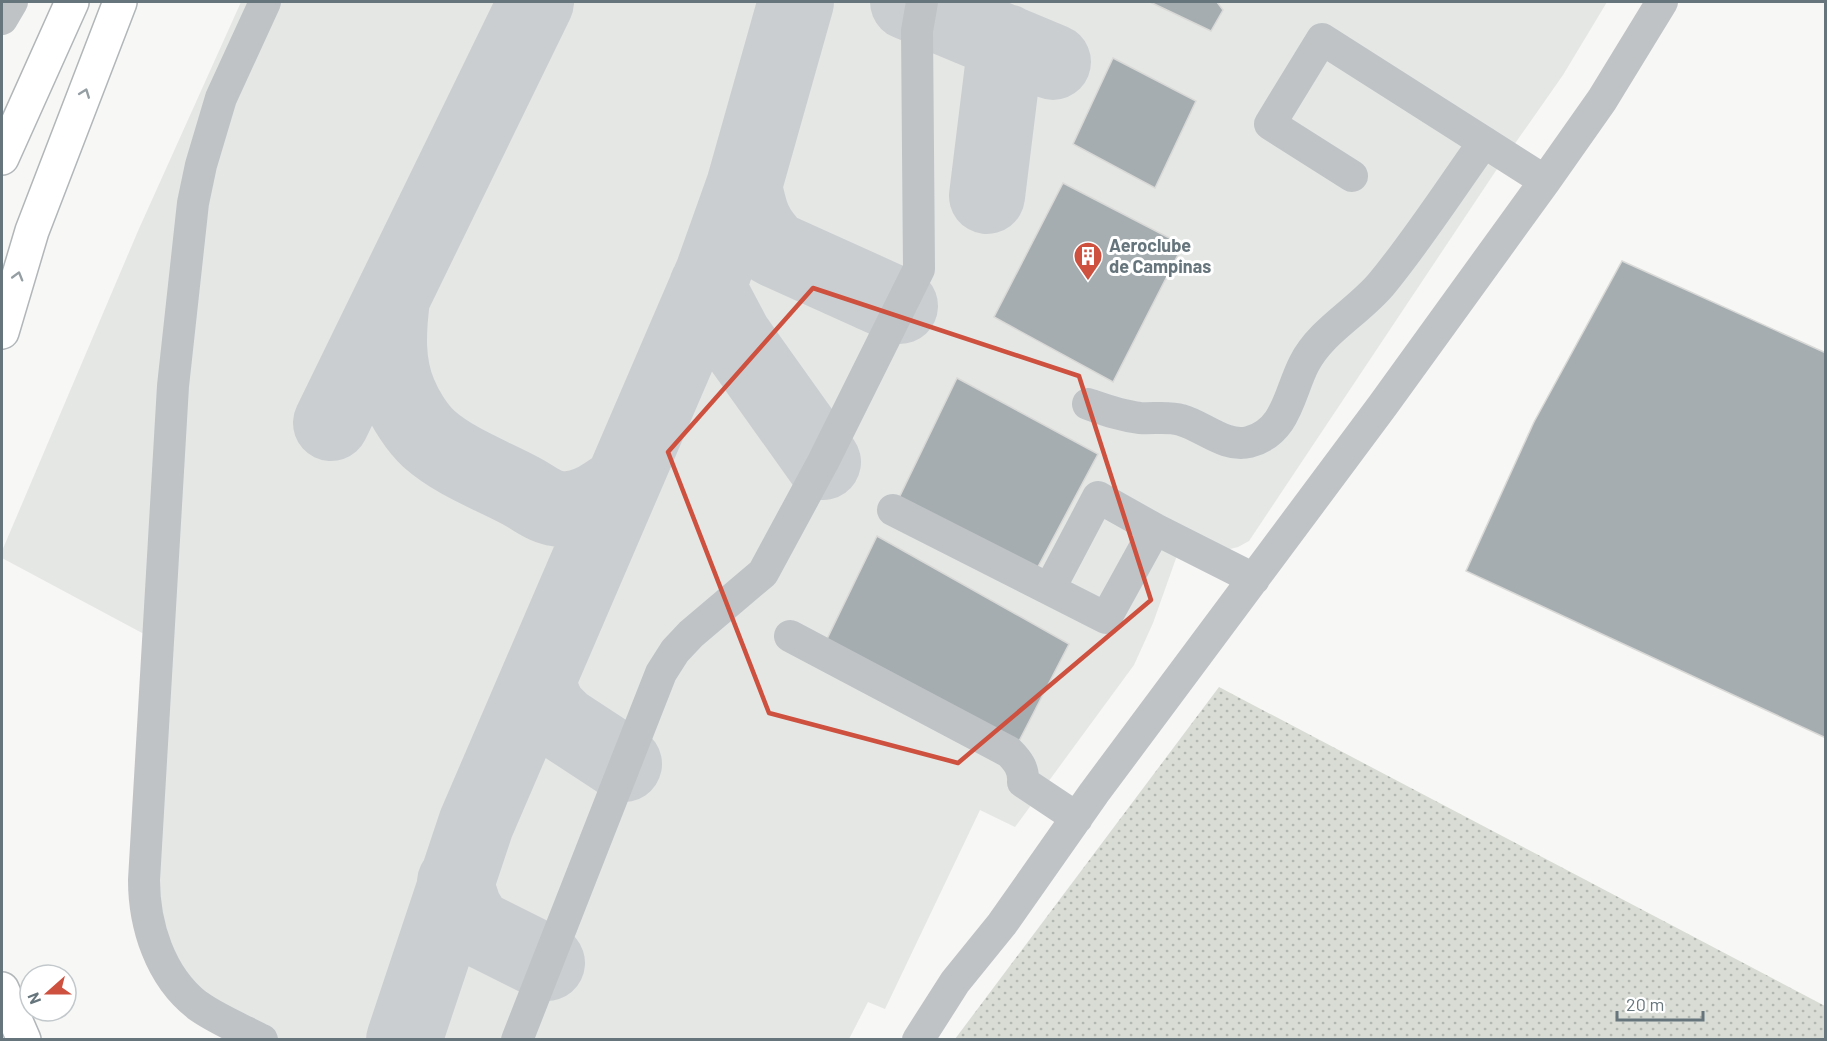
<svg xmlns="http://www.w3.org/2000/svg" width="1827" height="1041" viewBox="0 0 1827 1041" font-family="Barlow,sans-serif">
  <defs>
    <pattern id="grass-dots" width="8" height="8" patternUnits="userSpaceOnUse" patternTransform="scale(1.5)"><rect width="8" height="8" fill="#d8dcd4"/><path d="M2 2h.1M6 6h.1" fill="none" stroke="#b3b7b1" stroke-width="1.8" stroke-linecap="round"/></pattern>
  </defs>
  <rect width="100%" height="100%" fill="#f7f7f5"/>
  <path fill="#e5e7e5" d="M241,2h1366l-44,73 -68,97 -246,369 -11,6 -12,3 -41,-17 -32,90 -19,42 -119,162 -35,-17 -95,199 -17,-7 -19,37 -610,1 -78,-57 -17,-349 -142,-76v-7l136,-320z"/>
  <path fill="url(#grass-dots)" d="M1219,687l606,319v33h-870z"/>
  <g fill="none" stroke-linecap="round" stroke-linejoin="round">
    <path stroke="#cbced0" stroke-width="76" d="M908,2l145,60
      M744,186c6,29 9,41 30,63l126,57
      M987,196l19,-154
      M707,286l27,51 89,125
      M392,299c-4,32 -6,64 7,95 6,15 18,34 30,45 26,23 62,36 92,52 10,5 22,15 33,17 26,6 48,-10 67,-24
      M331,423l205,-421
      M537,683l11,26 15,15 61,40
      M455,882l9,27 11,18 72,36
      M404,1040l72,-216 237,-551 31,-87 52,-184"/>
  </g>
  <path fill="#a5adb1" stroke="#d9d9d7" stroke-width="1.5" d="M1150,2h67l6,8 -12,21z
    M1113,58l83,43 -41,87 -82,-44z
    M1063,183l120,62 -70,137 -119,-65z
    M1622,261l204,92v385l-360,-167 68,-149z
    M957,378l141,76 -65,122 -136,-74z
    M877,536l192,108 -51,99 -191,-104z"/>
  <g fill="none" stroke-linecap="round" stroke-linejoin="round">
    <g stroke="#b1b6b8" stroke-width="36">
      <path id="major" d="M2,158l70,-156
        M2,332l30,-101 88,-229
        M2,989l22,51"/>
    </g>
    <path stroke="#bfc3c6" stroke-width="32" d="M2,19l10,-17
      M1352,176l-82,-52 52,-85 223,142
      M1088,404c17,6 33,12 52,14 13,1 28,-2 41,2 22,6 44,28 68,22 38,-10 40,-49 55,-78 17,-34 56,-53 79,-82 36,-44 68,-94 101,-140
      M893,510l213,108 49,-89
      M1050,588l48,-91 57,32 99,50
      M790,636l219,116c9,9 15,17 14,30l54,36
      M262,1040c-21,-11 -46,-21 -65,-35 -37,-29 -53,-80 -53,-125l29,-494 20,-183 8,-38 20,-67 44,-96
      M517,1040l144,-367 14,-22 16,-17 72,-61 60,-111 96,-193 -2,-238 5,-29
      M918,1040l37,-58 47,-58 92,-131 289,-388 162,-224 57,-81 60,-98"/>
    <use href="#major" stroke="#fff" stroke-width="33"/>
  </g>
  <defs><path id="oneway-chevron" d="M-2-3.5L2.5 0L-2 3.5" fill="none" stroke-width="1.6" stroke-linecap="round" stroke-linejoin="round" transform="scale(1.5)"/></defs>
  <g stroke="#949ea3">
    <use href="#oneway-chevron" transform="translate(85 93) rotate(-69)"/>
    <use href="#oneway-chevron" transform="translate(18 276) rotate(-74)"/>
  </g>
  <path fill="none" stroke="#ce503e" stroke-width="4.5" stroke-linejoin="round" d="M813,288l266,88 72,224 -193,163 -189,-50 -101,-261z"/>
  <defs>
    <g id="building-pin" transform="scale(1.5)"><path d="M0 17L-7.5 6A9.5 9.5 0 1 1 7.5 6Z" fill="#ce503e" stroke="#fff"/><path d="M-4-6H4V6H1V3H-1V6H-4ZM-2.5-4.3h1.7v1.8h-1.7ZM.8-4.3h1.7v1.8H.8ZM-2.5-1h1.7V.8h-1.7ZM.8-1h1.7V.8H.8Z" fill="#fff"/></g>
  </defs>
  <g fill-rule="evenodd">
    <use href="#building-pin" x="1088" y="256"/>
  </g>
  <g text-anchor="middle" stroke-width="6" stroke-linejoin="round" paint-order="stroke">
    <g font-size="18" font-weight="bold" fill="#66757c" stroke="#fff" text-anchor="start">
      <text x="1109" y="252">Aeroclube<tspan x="1109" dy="21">de Campinas</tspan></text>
    </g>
  </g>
  <rect width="1827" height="1041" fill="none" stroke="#66757c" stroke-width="6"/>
  <g transform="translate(48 993) rotate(249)"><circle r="28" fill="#ffffff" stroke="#c2c8cb" stroke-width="1.5"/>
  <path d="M0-4.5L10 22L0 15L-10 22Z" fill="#ce503e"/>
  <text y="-9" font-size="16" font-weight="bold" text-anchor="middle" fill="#66757c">N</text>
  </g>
  <path d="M1617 1011v9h86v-9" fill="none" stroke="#66757c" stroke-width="3"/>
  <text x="1626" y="1011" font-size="18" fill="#66757c" stroke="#ffffff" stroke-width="4.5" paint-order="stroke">20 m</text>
</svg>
